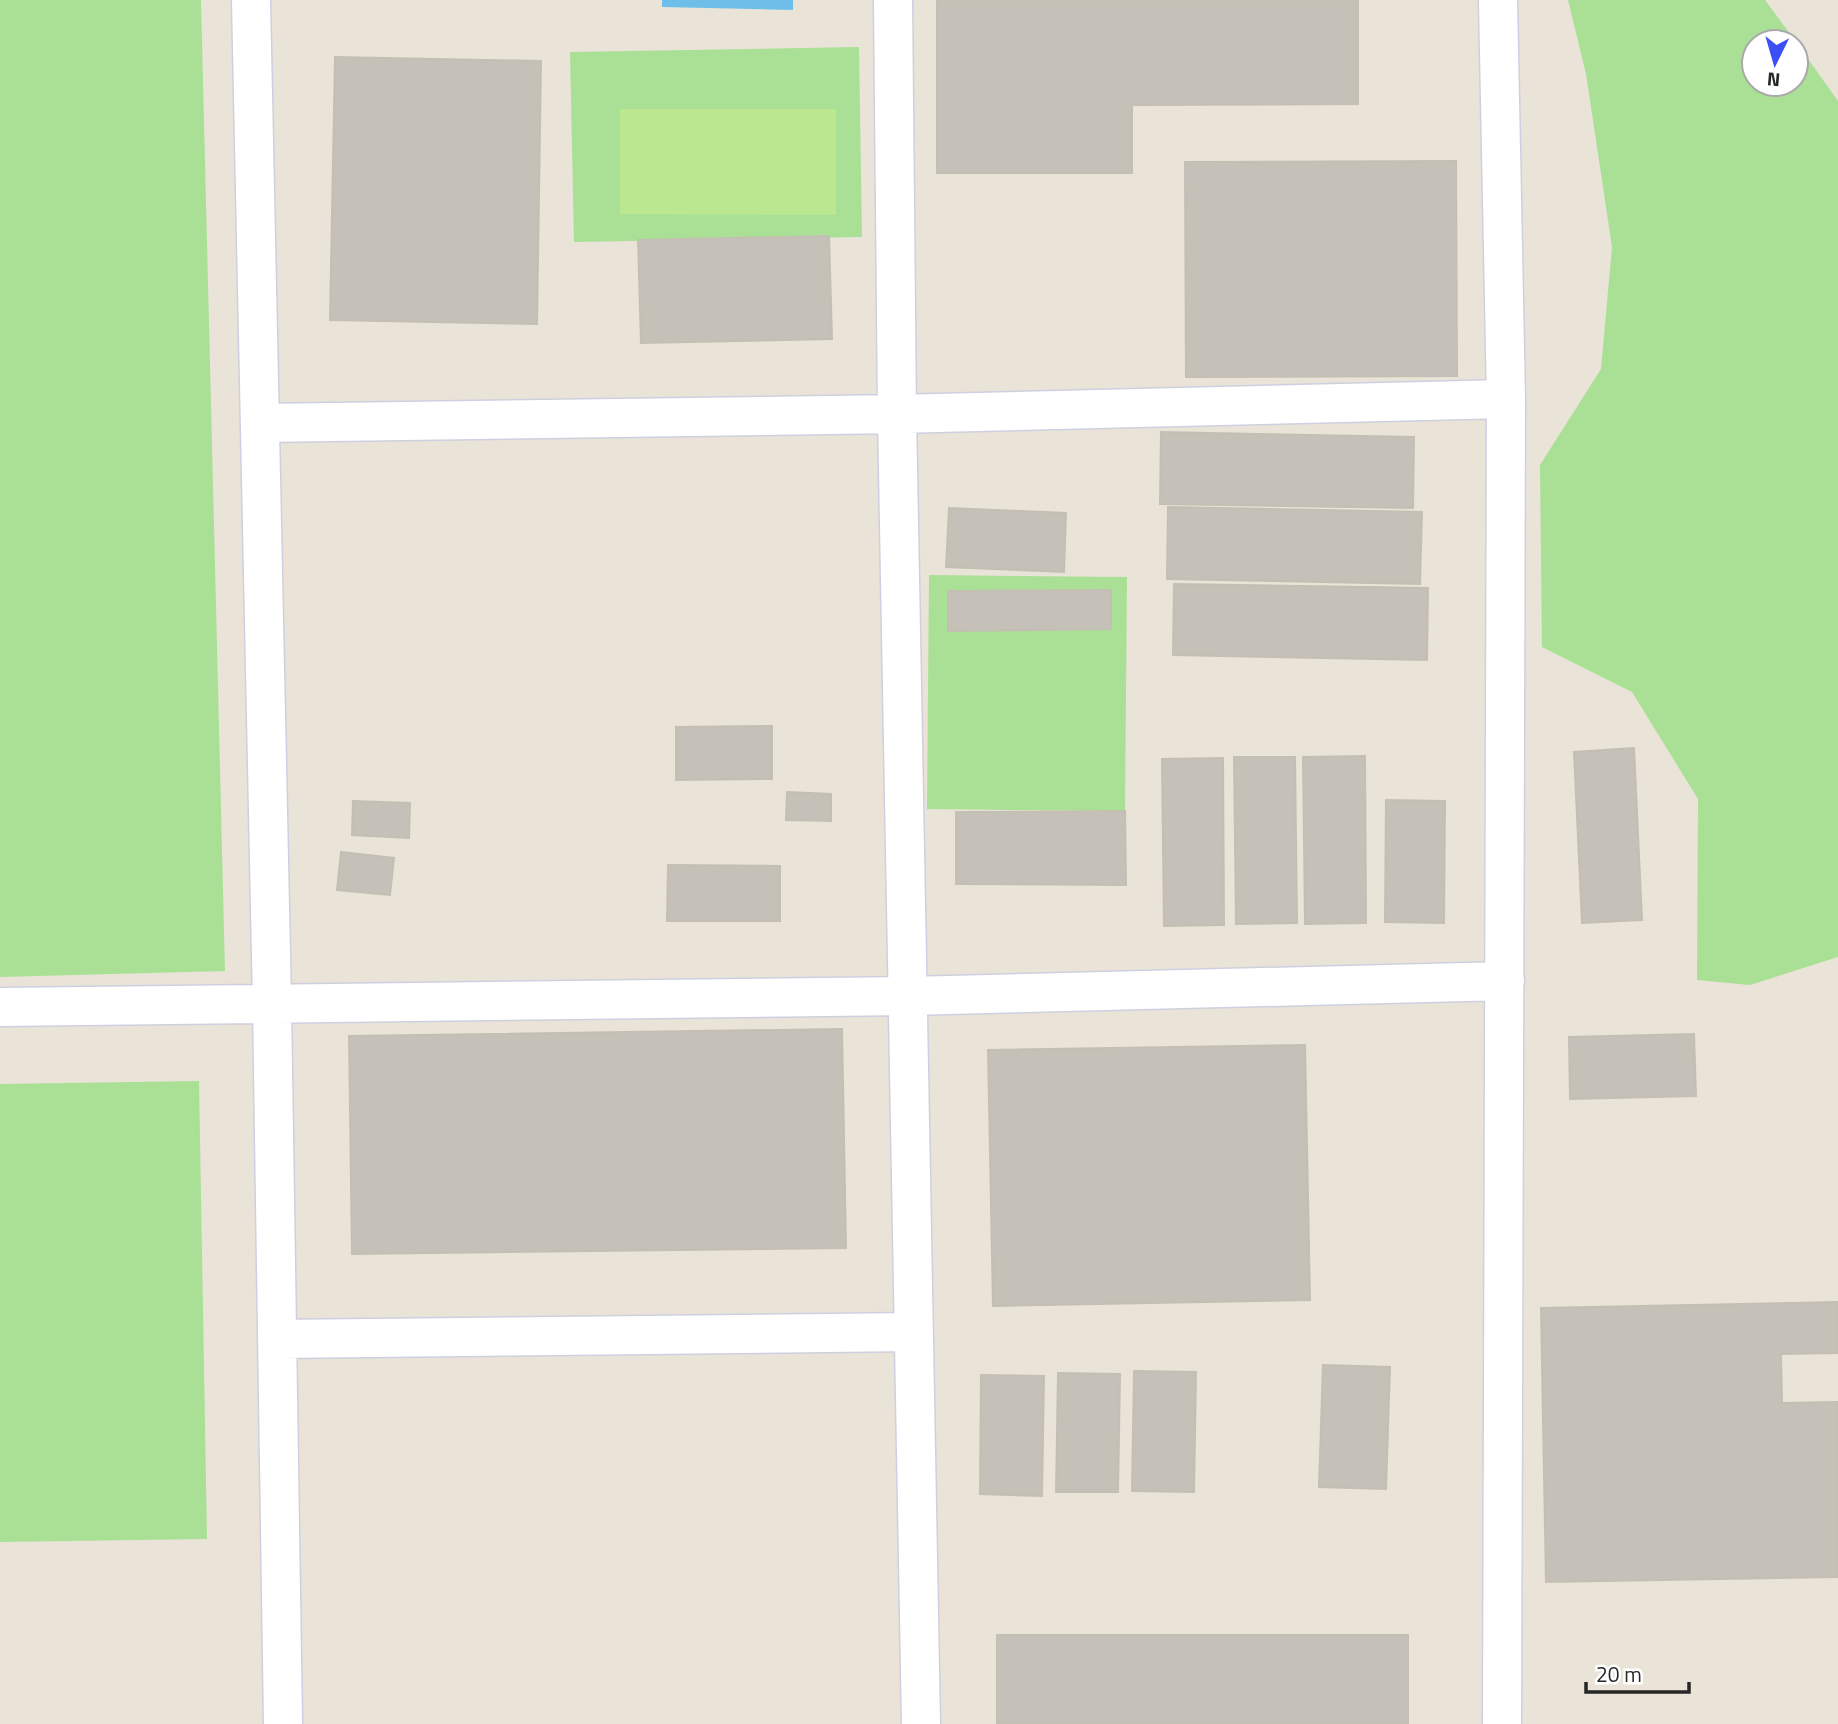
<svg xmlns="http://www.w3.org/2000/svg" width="1838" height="1724" viewBox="0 0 1838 1724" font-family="'Titillium Web',sans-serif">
  <rect width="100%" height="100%" fill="#eae3d8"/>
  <path fill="#a9e095" d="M0,0h201l24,971 -225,6z
    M1568,0h197l31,42h-42v42h42v-42l42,59v856l-88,28 -53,-5 1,-181 -66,-107 -90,-45 -2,-182 61,-96 11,-122 -26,-173z
    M859,47l3,190 -288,5 -4,-190z
    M929,575l198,2 -2,234 -198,-2z
    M199,1081l8,458 -207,3v-458z"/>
  <path fill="#bce791" d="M620,109h216v106l-216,-1z"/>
  <path fill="#6dbfea" d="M662,0h131v10l-131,-3z"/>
  <path fill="#c5c0b8" stroke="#c4bfb3" stroke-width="2" d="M937,0h421v104l-226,1v68h-195z
    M335,57l206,4 -4,263 -207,-4z
    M1456,161l1,215 -271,1 -1,-215z
    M829,236l3,103 -191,4 -3,-103z
    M1161,432l253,5 -1,71 -253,-4z
    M1168,507l254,5 -2,72 -253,-5z
    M949,508l117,5 -2,59 -118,-5z
    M1174,584l254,4 -1,72 -254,-5z
    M1111,590v39l-163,2v-40z
    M772,726v53l-96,1v-53z
    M1634,748l8,172 -60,3 -8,-171z
    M1365,756l1,167 -61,1 -2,-167z
    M1234,757h61l2,166 -61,1z
    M1223,758l1,167 -60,1 -2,-167z
    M787,792l44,2v27l-45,-1z
    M1386,800l59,1 -1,122 -59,-1z
    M353,801l57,2 -1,35 -57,-3z
    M1125,811l1,74 -170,-1v-72z
    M341,852l53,6 -4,37 -53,-5z
    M668,865l112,1v55h-113z
    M842,1029l4,219 -494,6 -3,-218z
    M1694,1034l2,62 -126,3 -1,-62z
    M1305,1045l5,255 -317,6 -5,-256z
    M1838,1302v51l-57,1 1,49 56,-1v175l-292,5 -5,-274z
    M1323,1365l67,2 -4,122 -67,-2z
    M1134,1371l62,1 -2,120 -62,-1z
    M1058,1373l62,1 -2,118h-62z
    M981,1375l63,1 -2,120 -62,-2z
    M997,1635h411v89h-411z"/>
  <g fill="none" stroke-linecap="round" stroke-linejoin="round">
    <g stroke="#ced0e0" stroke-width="41">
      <path id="minor" d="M251,0l21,1003 11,721
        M893,0l4,414 24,1310
        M1498,0l8,399 -4,1325
        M261,423l636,-9 609,-15
        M0,1007l909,-11 596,-15
        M277,1339l635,-7"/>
    </g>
    <use href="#minor" stroke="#fff" stroke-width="38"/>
  </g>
  <g transform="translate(1775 63) rotate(185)"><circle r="33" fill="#ffffff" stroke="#a9a9a9" stroke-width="2"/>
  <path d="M0-5L12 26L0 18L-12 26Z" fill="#3b4ff4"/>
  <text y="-10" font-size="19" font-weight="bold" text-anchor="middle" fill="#272727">N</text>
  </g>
  <path d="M1586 1682v10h103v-10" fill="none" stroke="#272727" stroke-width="3.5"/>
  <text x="1596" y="1682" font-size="21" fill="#272727" stroke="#ffffff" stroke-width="5" paint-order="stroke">20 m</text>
</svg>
